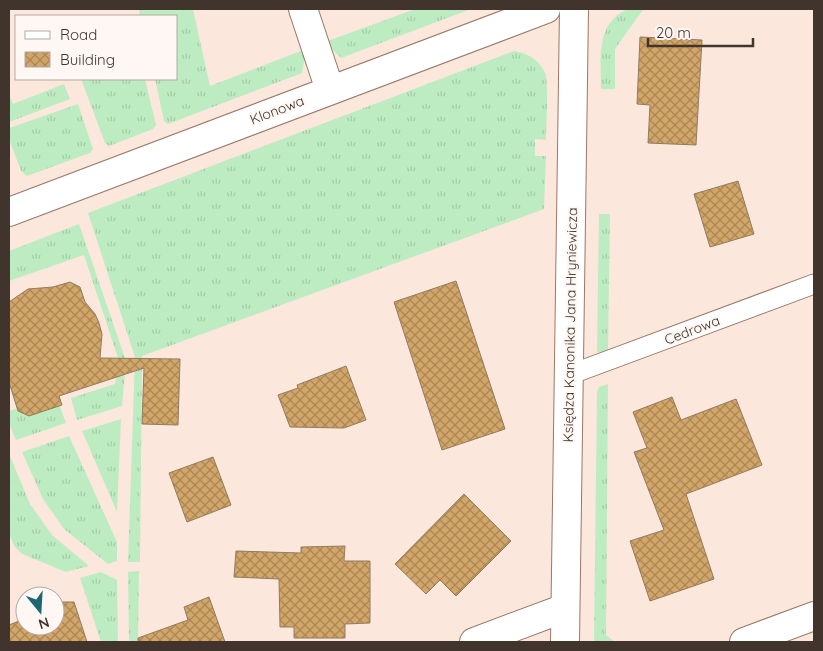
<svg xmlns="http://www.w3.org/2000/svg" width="823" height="651" viewBox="0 0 823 651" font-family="Quicksand,sans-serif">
  <defs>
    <pattern id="grass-tufts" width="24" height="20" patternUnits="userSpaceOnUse" patternTransform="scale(1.25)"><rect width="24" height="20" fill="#bdecc2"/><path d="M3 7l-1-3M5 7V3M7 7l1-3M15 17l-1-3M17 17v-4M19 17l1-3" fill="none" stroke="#a4cba7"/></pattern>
    <pattern id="building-cross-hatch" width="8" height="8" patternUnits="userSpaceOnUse" patternTransform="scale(1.25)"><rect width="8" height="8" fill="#d2a568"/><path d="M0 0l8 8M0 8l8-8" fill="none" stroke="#ac8756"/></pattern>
  </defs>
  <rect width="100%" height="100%" fill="#fce7dc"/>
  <path fill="url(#grass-tufts)" d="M139,9h54l17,77 96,-37 -4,24 -134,51 -4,-3 -9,-42h21v-63h-36z
    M415,9h56l-130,49 -16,-16z
    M628,9h20l-6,2 -27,38v40h-14c0,-30 -6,-66 27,-80z
    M514,51c13,2 25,8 31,22 4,10 1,53 1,67l-11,-1v17h11l-2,53 -402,147 -2,206h-12l7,-205 -47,-144z
    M81,79h64l11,46 -3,4 -44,17 -4,-3z
    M64,84l6,15 -61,23v-28l4,10z
    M78,104l15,45 -3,4 -63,23 -6,-5 -12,-32v-11z
    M599,214h11l-2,137 -8,2 -3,-2z
    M79,224l47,137 -4,45 -45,14 -6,-22 44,-14 5,-20 -36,-109 -75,26v-30z
    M608,384l-2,251 9,7h-21l3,-250 2,-5z
    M56,396l10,27 -50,17 -7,-17v-12z
    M121,419l-4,93 -35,-81z
    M69,436l48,106v19l-9,3 -44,-35 -21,-30 -21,-47z
    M10,456l20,48 22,31 37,31 -23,6 -44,-18 -8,-8 -5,-13v-76z
    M139,571l-1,71h-9l-1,-70z
    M101,572l16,8 1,62h-17l-21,-64z"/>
  <path fill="url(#building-cross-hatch)" stroke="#907c61" d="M640,37l62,3 -6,105 -48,-2 2,-38 -13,-1z
    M738,181l16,53 -44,13 -16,-53z
    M456,281l49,148 -63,21 -48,-148z
    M70,282l10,5 5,15 10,12 4,9 3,11 -2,24 80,1 -2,66 -36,-1 2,-56 -85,28 3,9 -33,11 -11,-5 -9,-29v-80l19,-13 25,-2z
    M346,366l20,54 -22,8 -54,-1 -12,-32 20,-7 -1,-3z
    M672,397l9,23 55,-21 26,66 -76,29 28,85 -64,22 -20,-60 34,-11 -30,-78 13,-4 -14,-36z
    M213,457l18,48 -44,17 -18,-49z
    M464,494l47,47 -55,55 -16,-16 -14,14 -31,-30z
    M345,546l-1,15h26v62l-25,1v14h-51v-11h-14l-1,-48 -45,-2 2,-26 65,2v-6z
    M209,597l16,45h-87v-4l50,-18 -4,-13z
    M62,602h12l13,40h-78v-17l15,-6 -1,-4h2v11h30v-22z"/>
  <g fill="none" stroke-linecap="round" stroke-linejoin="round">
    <g stroke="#977968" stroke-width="21">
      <path id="service" d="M569,375l245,-91"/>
    </g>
    <g stroke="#977968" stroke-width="30">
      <path id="minor" d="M303,9l27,81
        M9,212l537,-203
        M474,642l91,-34
        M565,642l9,-633
        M744,642l70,-26"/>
    </g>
    <use href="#service" stroke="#fff" stroke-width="19"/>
    <use href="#minor" stroke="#fff" stroke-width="28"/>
  </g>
  <g text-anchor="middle" stroke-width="4" stroke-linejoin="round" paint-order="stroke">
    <g font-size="14" fill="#41342c" stroke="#fef7f4">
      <text transform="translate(277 110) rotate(-21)" y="5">Klonowa</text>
      <text transform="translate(570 325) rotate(-89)" y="5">Księdza Kanonika Jana Hryniewicza</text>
      <text transform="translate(692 330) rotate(-21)" y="5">Cedrowa</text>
    </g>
  </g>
  <rect width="823" height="651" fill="none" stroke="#41342c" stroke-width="20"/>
  <rect x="15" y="15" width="162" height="65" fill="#fef7f4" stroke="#b2a9a4"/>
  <rect x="25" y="31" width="25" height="8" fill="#ffffff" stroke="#b2a9a4"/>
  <text x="60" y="40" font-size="15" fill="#41342c">Road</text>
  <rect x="25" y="52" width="25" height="15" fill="url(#building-cross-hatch)" stroke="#b2a9a4"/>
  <text x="60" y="65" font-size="15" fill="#41342c">Building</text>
  <g transform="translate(40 611) rotate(162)"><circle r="24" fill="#fef7f4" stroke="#b2a9a4"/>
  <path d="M0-4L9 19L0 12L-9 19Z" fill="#1f6675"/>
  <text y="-8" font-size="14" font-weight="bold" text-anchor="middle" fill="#41342c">N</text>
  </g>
  <path d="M648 38v8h105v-8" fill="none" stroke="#41342c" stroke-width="2.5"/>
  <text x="656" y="38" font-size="15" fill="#41342c" stroke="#fef7f4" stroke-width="4" paint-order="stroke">20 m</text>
</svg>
